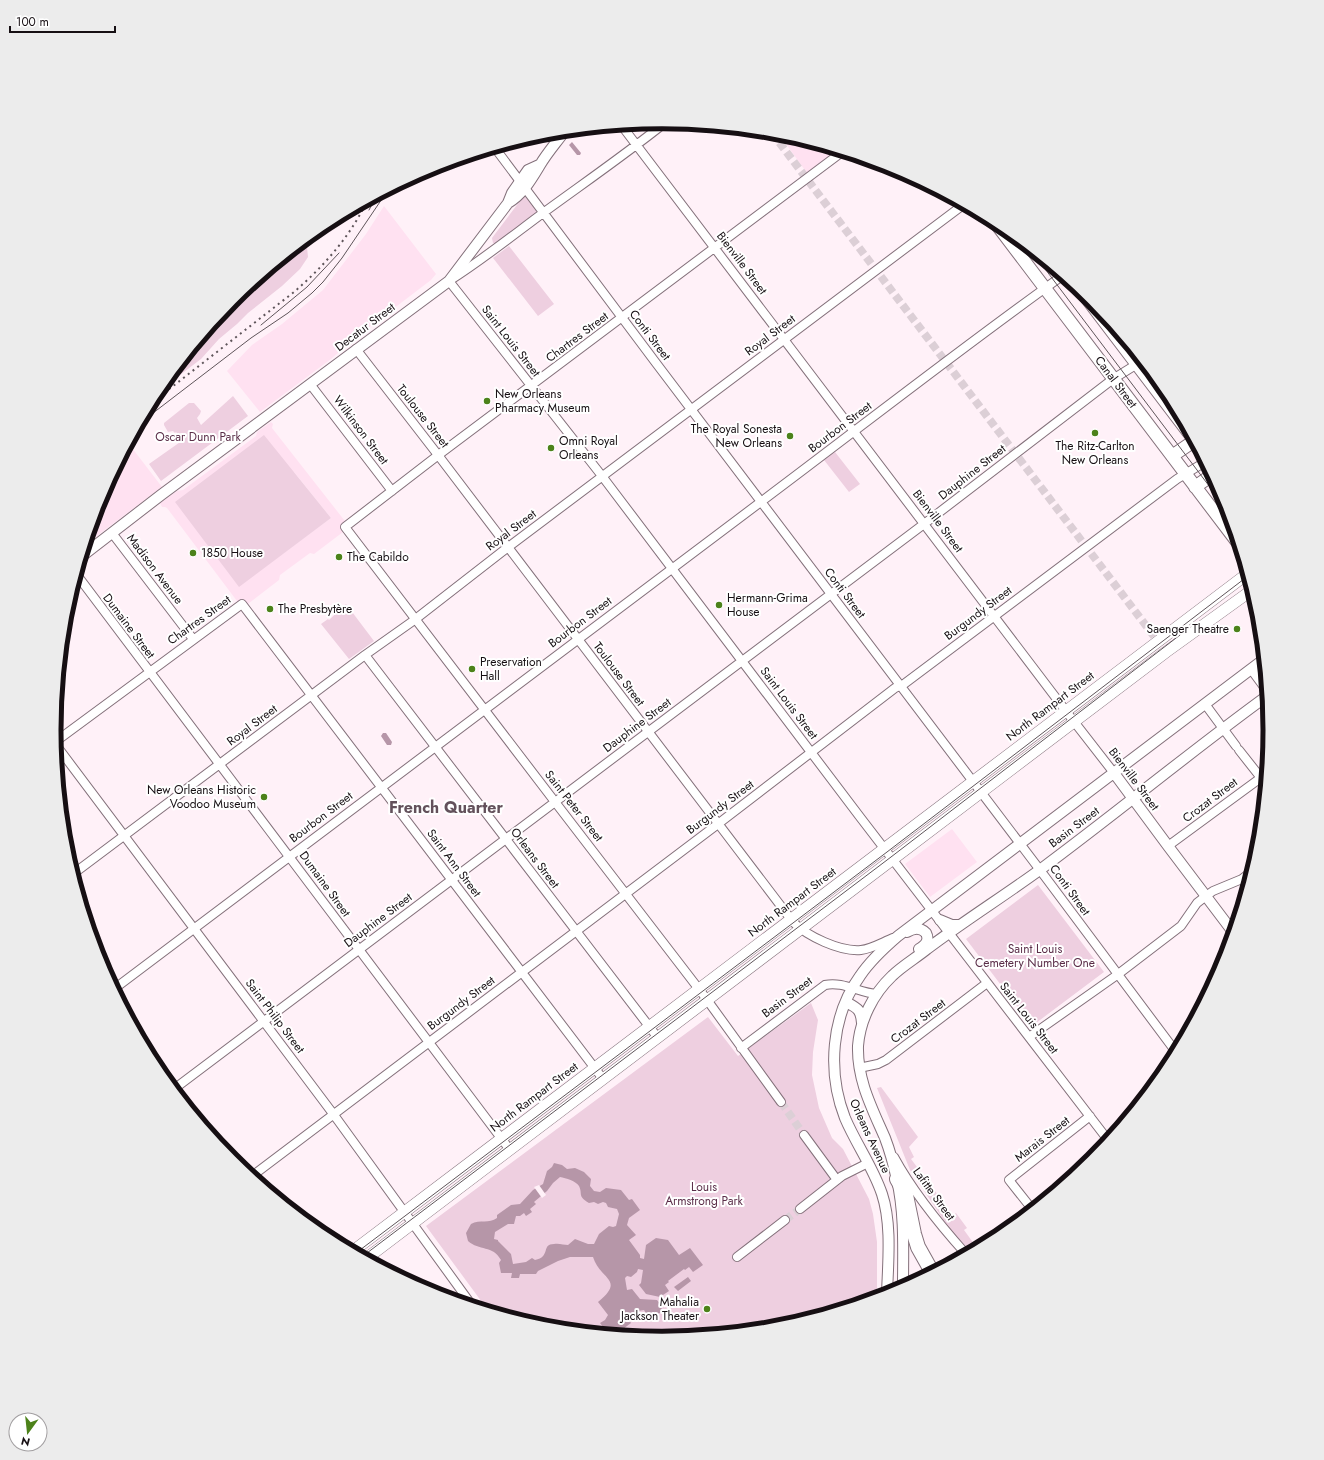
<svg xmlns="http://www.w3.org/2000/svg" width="1324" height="1460" viewBox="0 0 1324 1460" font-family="Jost,sans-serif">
  <rect width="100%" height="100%" fill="#fff1f8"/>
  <path fill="#ffe1f1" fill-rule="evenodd" d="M778,133l3,1 56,17 -30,22z
    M384,206l52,68 -5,6 -76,58 -24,21 -71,53 -33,-41 25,-26 30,-21 41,-34 43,-56z
    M271,422l2,2 -1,4 76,97 -1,4 -33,25 -4,-1 -30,22 -1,5 -35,27 -4,-2 -73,-97 -2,-1h-3l-2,-4 17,-12 6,-1 73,-54 1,-4zM294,472l37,46 -92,68z
    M129,444l33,43 -76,57 14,-47z
    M952,829l25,33 -47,35 -25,-33z"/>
  <path fill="#eecfe0" d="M525,196l13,15 -1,3 -40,30 -4,-1 -1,-5 31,-41z
    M343,215l-13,17 -2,-10z
    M323,226l-16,21 1,10 -8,12 -18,17 -34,27 -11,11 -18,15 -18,20 -46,35 73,-89 11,-9 1,-2z
    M509,246l45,58 -16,12 -45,-58z
    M233,396l15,20 -87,65 -12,-17 34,-24 -7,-8 -1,1 -2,-2 -5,1 -4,-7v-2l25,-20h5l7,8 -1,3 -3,4 4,7z
    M264,435l67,83 -92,69 -64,-85z
    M835,452l25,32 -11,8 -25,-32z
    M346,604l28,37 -25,18 -28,-35 7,-5 1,1z
    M1038,885l66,87 -72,54 -66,-87z
    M811,1003l7,17 -5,32 -1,23 7,33 13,30 11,11 26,50 4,15 4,28v55l-97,29 -118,12 -119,-12 -56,-17 -61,-83 282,-209 30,39z
    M881,1087l37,50 -9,10 5,10 -3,2 42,56 3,-2 11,15 -3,2 13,18 -7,3 -21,-23 -39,-58 -33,-82z"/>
  <path fill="#b696a8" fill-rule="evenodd" d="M572,142l9,11 -1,2h-3l-8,-10z
    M383,733h3l6,9 -1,3h-4l-6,-9z
    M554,1163l8,2 5,4 8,-1 9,4 7,7 -1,7 4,5 6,1 6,-4 15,2 8,10 3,-1 8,11 -11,8 -2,7 9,10 -7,5 11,15v3l4,1 2,-14 10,-7 12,2 11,15 11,-7 13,17 -10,7 -4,-5 -4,3 -1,-1 -16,12 1,1 -4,3 4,6 -9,6 -14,-3 -7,-9 2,-2 2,-13 -5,-1 -1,3 -6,5 -4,-1 -2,2 2,12 5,-1 8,10 17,1 5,6 -1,6 -5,4 -8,1 -4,-7c-8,1 -12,3 -15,10l2,3 -8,6 -1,-1 -4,4 2,2 -15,-2 -1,-4 -4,-5 5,-3 3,-5 -10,-13c28,-23 2,-22 -5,-45h-23l-12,4 -20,10 -2,3h-16l-1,4h-8l1,-5h-11l-2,-10 2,-3c-8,-15 -22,-9 -33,-19l-2,-8 5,-9c9,-5 18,0 26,-6v-3l14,-10 9,-1 13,-14 10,-6 4,-13 5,-4zM560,1177c6,1 16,4 19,9 4,8 -2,10 10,17l5,-1 4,2 5,-2 3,1 2,4 9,2 2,5 -3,12 -3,1 -4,-1 -10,8 -5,10h-6l-13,-5 -7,6c-4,0 -9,-2 -14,-1 -13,0 -3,13 -19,16l-3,-2 -6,4 -13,2 -2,-10 -13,-13v-1l-4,-1 1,-7 13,-8h6l2,-8h4l4,-3 2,3 6,-4 -2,-3 6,-5 -2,-2 13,-11 6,-8z
    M688,1277l3,4 -13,10 -4,-4z"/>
  <path fill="#fff1f8" d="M539,1185l7,10 -4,3 -8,-11z"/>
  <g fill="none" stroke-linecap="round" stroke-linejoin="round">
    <path stroke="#dccfd6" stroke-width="8" stroke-dasharray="8 4" stroke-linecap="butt" d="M772,133l394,519
      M781,1102l23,33
      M785,1220l15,-11"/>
    <g stroke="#83707a" stroke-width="10">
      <path id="minor" d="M666,122c-40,32 -82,61 -123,91 -31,23 -61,47 -94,68l153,195 258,341 248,323
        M622,126l450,593 42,54
        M495,148l161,215 384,507 136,182
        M356,349l82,106 355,467c14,14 47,30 68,28 10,-1 22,-8 32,-12
        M310,384l82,107
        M112,533l81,106
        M77,575l433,575
        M365,655l293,383
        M1205,704l31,42
        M55,742l187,-138 361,475
        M56,745l278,370 137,189
        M1239,750l26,33
        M1168,846l98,-72
        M73,874l292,-219 48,-34 90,-70 460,-346
        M114,989c216,-163 432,-326 648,-488 100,-75 198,-152 300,-225
        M1029,1037l88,-62 64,-49 16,-23 9,-7 7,-5 29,-12 9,-7
        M741,1048l84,-63c18,-4 34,8 52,9
        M859,1068l19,-4 8,-4 101,-77
        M174,1089l750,-565 189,-145 29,-18
        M781,1102l-76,-105 -153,-199 -207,-271 96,-74 401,-301
        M804,1135l33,45
        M894,1157c19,35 45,67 72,97
        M252,1176l462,-349 181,-139 9,-4 273,-205 28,-17
        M800,1209l42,-33 26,-13
        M1032,1209l-23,-29 81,-64
        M737,1257l48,-37"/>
    </g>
    <g stroke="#83707a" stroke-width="12">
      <path id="tertiary" d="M508,203c15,-9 23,-23 32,-38 7,-12 16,-22 24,-33
        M82,556l79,-61 288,-214 59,-78 4,-10 16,-23 11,-5
        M1252,669l14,19
        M1114,773l54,73 65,86
        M940,920l12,5h7
        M907,932c7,-4 13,-5 19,1 4,8 -1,12 -7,16
        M846,1002c11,6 15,7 16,21
        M903,1287c0,-36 2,-72 -6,-107 -3,-14 -7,-29 -12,-42 -13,-30 -28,-58 -27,-92 2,-26 15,-52 34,-70 10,-10 24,-18 35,-27 37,-28 77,-53 114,-80 77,-57 149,-117 226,-173
        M887,1294c1,-31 5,-70 -5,-100 -9,-27 -26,-50 -37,-76 -18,-46 -14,-102 15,-142 10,-15 24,-28 38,-40l365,-276"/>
    </g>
    <g stroke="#83707a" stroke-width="12">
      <path id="secondary" d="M353,1251l894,-677
        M367,1258l799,-606 86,-62"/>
    </g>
    <g stroke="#83707a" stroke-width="14">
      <path id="primary" d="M994,221l244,322
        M1082,292l107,141
        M1172,456l22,-15
        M1195,487l17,-12"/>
    </g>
    <g stroke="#83707a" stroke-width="16">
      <path id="motorway" d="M897,1179l9,16 8,39 4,13 14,25"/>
    </g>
    <use href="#minor" stroke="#fff" stroke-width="8"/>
    <use href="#tertiary" stroke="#fff" stroke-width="10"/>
    <use href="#secondary" stroke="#fff" stroke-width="11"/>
    <use href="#primary" stroke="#fff" stroke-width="12"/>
    <use href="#motorway" stroke="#fff" stroke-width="14"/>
    <path stroke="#5f555a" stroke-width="1" d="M369,210l7,-13
      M1030,249l198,262
      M261,325l46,-38 32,-34
      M140,423l111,-85 37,-25 24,-20 11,-11 19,-24 46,-68
      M356,1253l531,-401 361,-276
      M363,1256l528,-399 289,-222"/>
    <path stroke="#5f555a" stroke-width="2" stroke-dasharray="2 4" stroke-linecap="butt" d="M150,404l144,-112c29,-25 56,-55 73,-91"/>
  </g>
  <g fill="#4c821a" stroke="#fff" stroke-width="1.5">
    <circle cx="487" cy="401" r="4"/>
    <circle cx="1095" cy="433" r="4"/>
    <circle cx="790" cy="436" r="4"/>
    <circle cx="551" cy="448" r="4"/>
    <circle cx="193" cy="553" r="4"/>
    <circle cx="339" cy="557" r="4"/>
    <circle cx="719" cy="605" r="4"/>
    <circle cx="270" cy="609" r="4"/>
    <circle cx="1237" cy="629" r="4"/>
    <circle cx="472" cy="669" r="4"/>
    <circle cx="264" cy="797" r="4"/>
    <circle cx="707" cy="1309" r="4"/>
  </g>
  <g text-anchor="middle" stroke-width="4" stroke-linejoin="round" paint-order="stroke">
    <g font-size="12" fill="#160f13" stroke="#fff">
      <text transform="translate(742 263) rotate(53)" y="4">Bienville Street</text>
      <text transform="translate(365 327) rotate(-37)" y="4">Decatur Street</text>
      <text transform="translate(650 335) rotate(53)" y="4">Conti Street</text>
      <text transform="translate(770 335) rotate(-37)" y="4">Royal Street</text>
      <text transform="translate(577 337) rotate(-37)" y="4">Chartres Street</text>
      <text transform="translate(511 341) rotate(52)" y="4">Saint Louis Street</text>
      <text transform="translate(1116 382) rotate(53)" y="4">Canal Street</text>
      <text transform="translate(423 416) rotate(52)" y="4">Toulouse Street</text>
      <text transform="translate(840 427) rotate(-37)" y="4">Bourbon Street</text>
      <text transform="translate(361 430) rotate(53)" y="4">Wilkinson Street</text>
      <text transform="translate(972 472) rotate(-38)" y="4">Dauphine Street</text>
      <text transform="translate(938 521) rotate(53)" y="4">Bienville Street</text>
      <text transform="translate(511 530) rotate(-37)" y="4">Royal Street</text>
      <text transform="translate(155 569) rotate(53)" y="4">Madison Avenue</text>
      <text transform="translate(845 593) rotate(53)" y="4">Conti Street</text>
      <text transform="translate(978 613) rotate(-37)" y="4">Burgundy Street</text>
      <text transform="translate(199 620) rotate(-36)" y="4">Chartres Street</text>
      <text transform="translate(580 622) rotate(-37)" y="4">Bourbon Street</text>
      <text transform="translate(129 626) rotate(53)" y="4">Dumaine Street</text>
      <text transform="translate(619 674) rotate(53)" y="4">Toulouse Street</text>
      <text transform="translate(789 703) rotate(53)" y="4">Saint Louis Street</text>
      <text transform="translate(1050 706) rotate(-37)" y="4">North Rampart Street</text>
      <text transform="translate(252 725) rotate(-37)" y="4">Royal Street</text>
      <text transform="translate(637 725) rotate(-37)" y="4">Dauphine Street</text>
      <text transform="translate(1134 779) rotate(53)" y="4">Bienville Street</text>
      <text transform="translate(1210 800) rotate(-37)" y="4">Crozat Street</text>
      <text transform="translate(574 806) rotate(52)" y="4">Saint Peter Street</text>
      <text transform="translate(720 807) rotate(-37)" y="4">Burgundy Street</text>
      <text transform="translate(321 817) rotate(-37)" y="4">Bourbon Street</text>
      <text transform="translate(1074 827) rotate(-37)" y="4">Basin Street</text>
      <text transform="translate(535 858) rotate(53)" y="4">Orleans Street</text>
      <text transform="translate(454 863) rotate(53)" y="4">Saint Ann Street</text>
      <text transform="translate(325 884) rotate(54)" y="4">Dumaine Street</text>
      <text transform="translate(1070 890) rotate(54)" y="4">Conti Street</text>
      <text transform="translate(792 902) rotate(-37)" y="4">North Rampart Street</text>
      <text transform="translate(378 920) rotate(-37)" y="4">Dauphine Street</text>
      <text transform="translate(787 997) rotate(-37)" y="4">Basin Street</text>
      <text transform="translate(461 1003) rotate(-37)" y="4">Burgundy Street</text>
      <text transform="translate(275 1016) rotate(53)" y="4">Saint Philip Street</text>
      <text transform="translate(1029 1018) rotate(52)" y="4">Saint Louis Street</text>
      <text transform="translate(918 1021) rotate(-37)" y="4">Crozat Street</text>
      <text transform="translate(534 1097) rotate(-37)" y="4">North Rampart Street</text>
      <text transform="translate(870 1136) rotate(65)" y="4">Orleans Avenue</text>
      <text transform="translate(1042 1139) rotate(-38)" y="4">Marais Street</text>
      <text transform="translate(934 1194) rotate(54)" y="4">Lafitte Street</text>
    </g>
    <g font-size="12" fill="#160f13" stroke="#fff" text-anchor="start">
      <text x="495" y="398">New Orleans<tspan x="495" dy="14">Pharmacy Museum</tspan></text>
      <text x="782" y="433" text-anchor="end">The Royal Sonesta<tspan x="782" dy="14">New Orleans</tspan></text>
      <text x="559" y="445">Omni Royal<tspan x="559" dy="14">Orleans</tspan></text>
      <text x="1095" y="450" text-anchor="middle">The Ritz-Carlton<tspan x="1095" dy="14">New Orleans</tspan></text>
      <text x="201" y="557">1850 House</text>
      <text x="347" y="561">The Cabildo</text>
      <text x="727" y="602">Hermann-Grima<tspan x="727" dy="14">House</tspan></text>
      <text x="278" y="613">The Presbytère</text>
      <text x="1229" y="633" text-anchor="end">Saenger Theatre</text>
      <text x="480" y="666">Preservation<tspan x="480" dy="14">Hall</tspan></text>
      <text x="256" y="794" text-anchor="end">New Orleans Historic<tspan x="256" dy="14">Voodoo Museum</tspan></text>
      <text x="699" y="1306" text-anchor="end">Mahalia<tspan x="699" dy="14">Jackson Theater</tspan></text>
    </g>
    <g font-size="12" fill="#5b2e49" stroke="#fff">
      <text x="198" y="441">Oscar Dunn Park</text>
      <text x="1035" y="953">Saint Louis<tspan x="1035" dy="14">Cemetery Number One</tspan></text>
      <text x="704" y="1191">Louis<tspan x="704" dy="14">Armstrong Park</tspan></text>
    </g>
    <g font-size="16" font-weight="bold" fill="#63515b" stroke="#fff">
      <text x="446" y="813">French Quarter</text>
    </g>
  </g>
  <path d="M0 0H1324V1460H0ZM61 730a601 601 0 1 1 1202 0a601 601 0 1 1-1202 0Z" fill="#ececec" fill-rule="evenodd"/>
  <path fill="none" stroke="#160f13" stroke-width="5" d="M61 730a601 601 0 1 1 1202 0a601 601 0 1 1-1202 0Z"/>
  <g transform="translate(28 1432) rotate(195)"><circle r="19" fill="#ffffff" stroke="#a29fa1"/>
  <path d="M0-3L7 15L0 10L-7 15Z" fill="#4c821a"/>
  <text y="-6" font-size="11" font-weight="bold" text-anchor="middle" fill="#160f13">N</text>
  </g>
  <path d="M10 26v6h105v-6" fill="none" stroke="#160f13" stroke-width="2"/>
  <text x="16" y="26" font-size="12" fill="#160f13" stroke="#ffffff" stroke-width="3" paint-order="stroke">100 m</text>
</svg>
